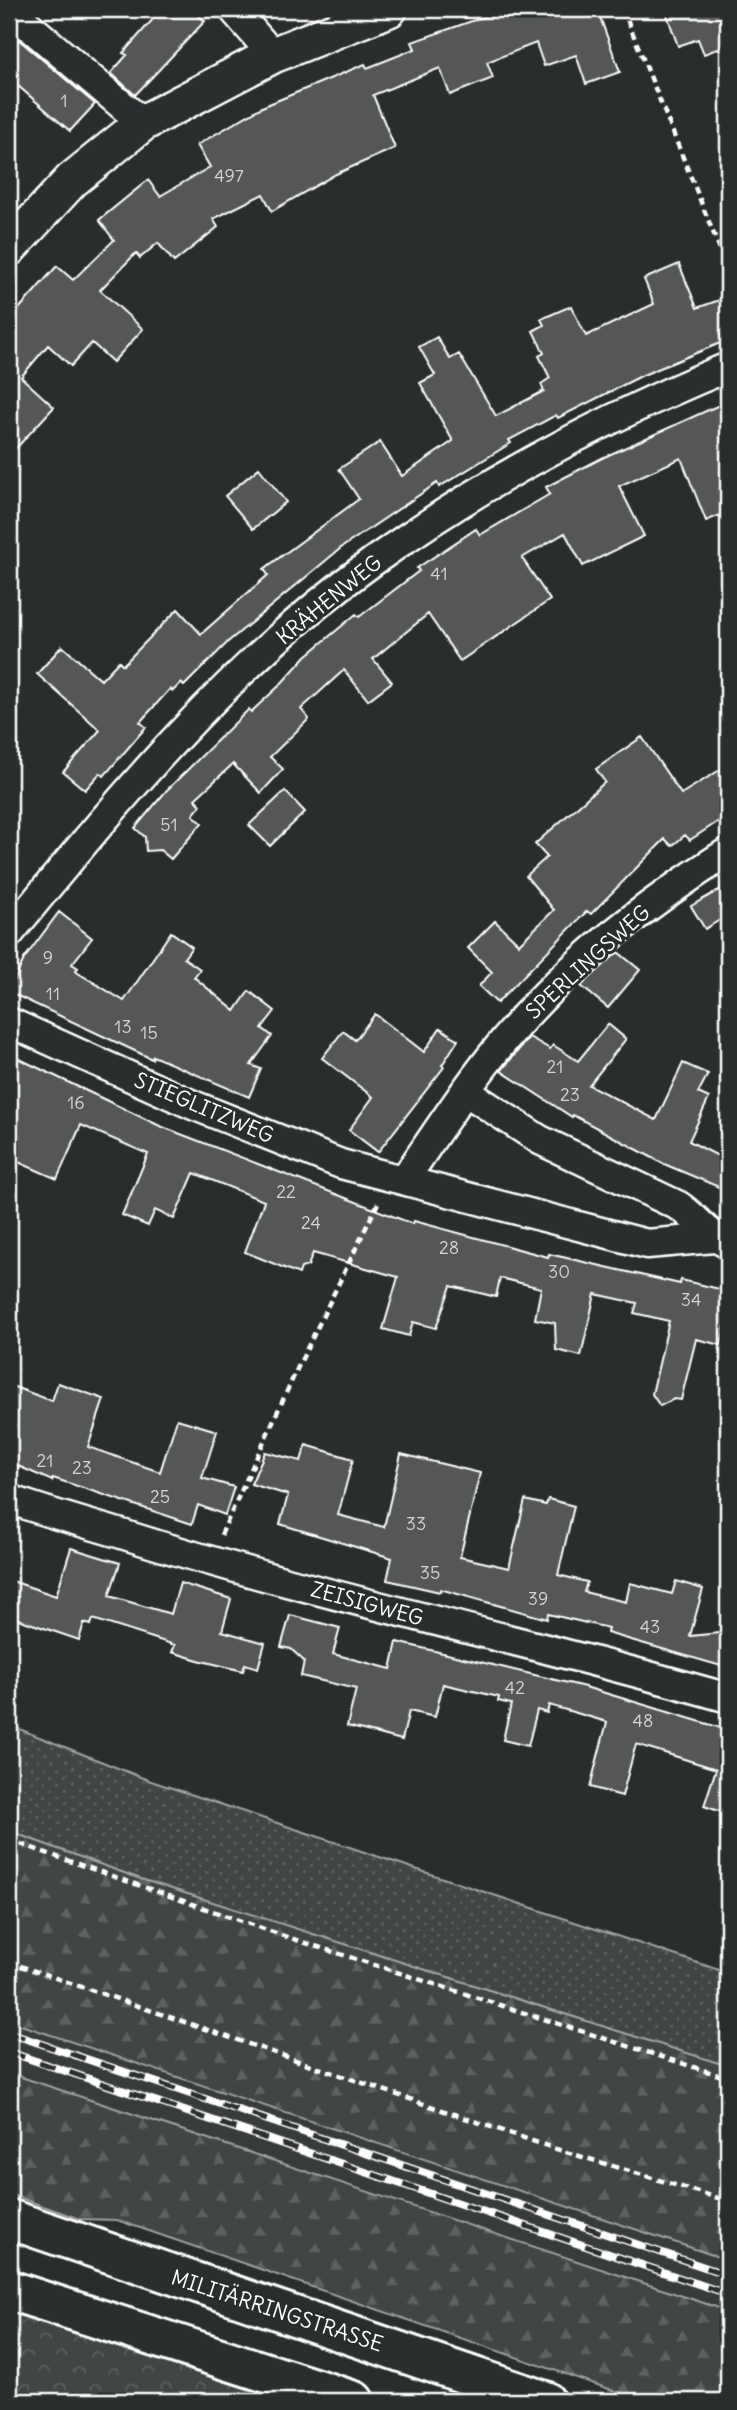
<svg xmlns="http://www.w3.org/2000/svg" width="737" height="2410" viewBox="0 0 737 2410" font-family="Delius,sans-serif">
  <defs>
    <pattern id="forest-firs" width="22" height="20" patternUnits="userSpaceOnUse" patternTransform="scale(1.75)"><rect width="22" height="20" fill="#414445"/><path d="M5 1l3.5 6h-7zM16 11l3.5 6h-7z" fill="#5e6061"/></pattern>
    <pattern id="park-crowns" width="20" height="18" patternUnits="userSpaceOnUse" patternTransform="scale(1.75)"><rect width="20" height="18" fill="#414445"/><path d="M2 6a3 3 0 1 1 6 0M12 15a3 3 0 1 1 6 0" fill="none" stroke="#5e6061"/></pattern>
    <pattern id="garden-dots" width="8" height="8" patternUnits="userSpaceOnUse" patternTransform="scale(1.75)"><rect width="8" height="8" fill="#414445"/><path d="M2 2h.1M6 6h.1" fill="none" stroke="#5e6061" stroke-width="1.8" stroke-linecap="round"/></pattern>
  </defs>
  <rect width="100%" height="100%" fill="#2a2d2e"/>
  <filter id="ink" filterUnits="userSpaceOnUse"><feTurbulence type="fractalNoise" baseFrequency=".0143" numOctaves="2"/><feDisplacementMap in="SourceGraphic" scale="14" xChannelSelector="R" yChannelSelector="G"/><feConvolveMatrix kernelMatrix="1 2 1 2 8 2 1 2 1" color-interpolation-filters="sRGB"/></filter>
  <g filter="url(#ink)">
    <path fill="#373a3b" d="M9,2021l719,239v51l-719,-238z"/>
    <path fill="url(#forest-firs)" stroke="#a0a2a2" stroke-width="2" d="M9,1831l132,48 587,187v194l-719,-239z
      M9,2073l719,238v90h-84l-527,-181 -37,-1 -71,-25z"/>
    <path fill="url(#park-crowns)" stroke="#a0a2a2" stroke-width="2" d="M9,2298l293,103h-293z"/>
    <path fill="url(#garden-dots)" stroke="#a0a2a2" stroke-width="2" d="M9,1725l139,55 580,193v93l-587,-187 -132,-48z"/>
    <path fill="#555758" stroke="#fff" stroke-width="2" d="M162,9h29l14,12 -70,74 -24,-22 16,-18 -4,-2z
      M506,9h91l23,63 -34,12 -10,-29 -32,11 -8,-23 -49,19 6,16 -43,17 -10,-27 -67,27 22,53 -59,26 -64,37 -9,-17 -50,25 5,8 -44,35 -16,-19 -18,15 -4,-5 -36,37 43,39 -30,33 -21,-19 -21,23 -23,-21 -27,32 33,30 -45,49v-136l48,-54 16,14 41,-40 -15,-20 49,-40 12,16 50,-29 -13,-22 65,-38 103,-43 2,4 48,-19 -3,-7z
      M665,9h63v36l-24,9 -6,-15 -20,7z
      M18,39l77,65 -25,27 -61,-53v-29z
      M679,264l18,44 31,-11v35l-8,3 3,7 -80,33 -85,43 -2,-3 -47,25 2,3 -72,44 -2,-4 -96,65 -112,93 -45,45 -3,-3 -8,8 -3,-2 -30,33 6,5 -42,49 -4,-3 -15,17 -22,-18 37,-42 -63,-56 25,-28 39,34 18,-19 4,4 55,-56 23,25 67,-59 -4,-6 95,-70 -20,-30 41,-27 22,34 51,-35 -33,-58 15,-8 -16,-28 18,-10 13,22 9,-5 37,62 48,-25 -3,-7 9,-6 -11,-22 5,-3 -11,-22 11,-6 -3,-6 30,-13 15,30 68,-32 -10,-25z
      M728,401v111l-22,9 -25,-63 -62,28 25,50 -61,30 -18,-33 -43,25 28,42 -90,61 -32,-47 -55,45 19,23 -24,18 -24,-30 -43,39 8,10 -39,38 13,12 -22,24 -28,-29 -38,35 6,6 -8,10 9,8 -31,36 -11,-9 -14,1 -1,-14 -10,-9 31,-37 83,-82 2,3 28,-26 27,-30 50,-42 3,3 60,-46 -2,-3 59,-39 4,6 70,-41 -4,-7 56,-29z
      M259,468l27,34 -33,27 -28,-33z
      M642,737l39,57 47,-29v50l-38,25 -5,-5 -13,11 -7,-7 -74,75 -4,-3 -90,92 -18,-17 13,-14 -24,-24 27,-27 24,23 35,-34 -28,-34 21,-19 -12,-13 70,-62 -9,-13z
      M285,791l20,21 -35,34 -21,-21z
      M728,885v30l-23,14 -14,-23z
      M59,912l33,26 -20,26 6,4 -3,3 49,30 47,-69 21,15 -8,11 16,11 -6,8 41,34 14,-20 26,20 -13,17 10,8 -21,29 10,4 -12,28 -96,-41 -1,3 -143,-67 15,-33z
      M618,952l22,18 -32,38 -27,-22z
      M375,1014l49,38 16,-24 18,12 -16,25 2,2 -66,85 -29,-22 24,-33 -51,-39 21,-27 12,9z
      M608,1024l18,15 -37,46 67,35 27,-57 25,11 -10,19 11,5 -20,43 39,20v9l-7,18 -57,-24 -91,-49 -1,2 -71,-46 28,-34 21,12 3,-4 25,16z
      M9,1054l151,72 253,98 1,-3 134,36 1,-3 131,30 1,-4 47,11v34h-3l-4,20 -25,-6 -15,61 -7,-1 -14,7 -8,-12 17,-73 -35,-8 3,-10 -42,-9 -14,62 -25,-6 -1,-27 -20,-4 6,-31 -41,-10 -4,19 -45,-11 -15,42 -23,-6 -4,14 -26,-7 15,-52 -85,-24 -5,13 -7,2 -2,6 -54,-22 19,-51 -70,-28 -20,46 -19,-9 -7,16 -26,-11 26,-61 -67,-29 -24,54 -48,-21z
      M58,1383l46,16 -16,48 72,25 17,-53 40,12 -15,47 32,9 -9,28 -27,-10 -6,19 -139,-46 -1,3 -43,-19v-77l43,16z
      M306,1445l47,14 -15,56 46,12 17,-73 79,19 -20,84 49,11 16,-68 21,5 2,-6 26,7 -16,69 29,7 -3,10 42,10 4,-19 42,11 4,-13 27,8 -13,47 38,-4v36l-121,-35 1,-5 -60,-14 -1,5 -107,-30v3l-53,-12 5,-22 -112,-34 8,-29 -37,-11 14,-32 36,9z
      M71,1548l49,15 -11,33 62,18 9,-31 51,16 -9,32 43,12 -7,25 -13,-4 -2,7 -45,-11 -26,-8 3,-7 -82,-26 -2,6 -7,-2 -5,17 -70,-24v-36l47,16z
      M290,1615l50,13 -7,26 58,15 6,-27 188,45 143,43v84l-24,-8 12,-37 -80,-25 -14,52 -32,-9 17,-65 -58,-17 -2,8 -10,-3 -9,36 -25,-6 8,-36 -13,-3 1,-4 -56,-13 -8,33 -26,-6 -7,29 -55,-14 9,-37 -55,-13 3,-15 -13,-12 -10,-2z"/>
    <g fill="none" stroke-linecap="round" stroke-linejoin="round">
      <g stroke="#fff" stroke-width="33">
        <path id="minor" d="M9,9l134,114
          M233,9l40,46
          M9,934c109,-135 224,-272 366,-374 109,-78 229,-142 353,-193
          M9,1022l184,83 148,59 306,80 67,-6
          M465,1091l75,49 139,66c17,11 28,29 47,37
          M404,1180c33,-48 65,-98 103,-143 61,-74 141,-134 221,-185
          M9,1499c38,14 77,24 116,36 199,63 403,105 603,163"/>
      </g>
      <g stroke="#fff" stroke-width="40">
        <path id="tertiary" d="M9,248l63,-68 71,-57 130,-68 116,-46"/>
      </g>
      <g stroke="#fff" stroke-width="44">
        <path id="trunk" d="M9,2219l536,182
          M9,2290l345,111"/>
      </g>
      <path stroke="#fff" stroke-width="4.5" stroke-dasharray="7 5" stroke-linecap="butt" d="M623,9l105,260
        M221,1535l77,-168 81,-166
        M9,1840l278,97 441,141
        M9,1962l544,186 175,53"/>
      <use href="#minor" stroke="#2a2d2e" stroke-width="28"/>
      <use href="#tertiary" stroke="#2a2d2e" stroke-width="35"/>
      <use href="#trunk" stroke="#2a2d2e" stroke-width="38"/>
      <g stroke="#fff" stroke-width="8">
        <path id="rail" d="M9,2033l719,242
          M9,2052l719,242"/>
      </g>
      <use href="#rail" stroke="#2a2d2e" stroke-width="5" stroke-dasharray="16" stroke-linecap="butt"/>
    </g>
  </g>
  <g text-anchor="middle" stroke-width="6" stroke-linejoin="round" paint-order="stroke">
    <g font-size="18" fill="#d4d5d5">
      <text x="64" y="107">1</text>
      <text x="229" y="182">497</text>
      <text x="439" y="580">41</text>
      <text x="169" y="831">51</text>
      <text x="48" y="964">9</text>
      <text x="53" y="1000">11</text>
      <text x="123" y="1033">13</text>
      <text x="149" y="1039">15</text>
      <text x="555" y="1073">21</text>
      <text x="570" y="1101">23</text>
      <text x="76" y="1109">16</text>
      <text x="286" y="1198">22</text>
      <text x="311" y="1229">24</text>
      <text x="449" y="1254">28</text>
      <text x="559" y="1278">30</text>
      <text x="691" y="1306">34</text>
      <text x="45" y="1467">21</text>
      <text x="82" y="1474">23</text>
      <text x="160" y="1503">25</text>
      <text x="416" y="1530">33</text>
      <text x="430" y="1579">35</text>
      <text x="538" y="1605">39</text>
      <text x="650" y="1633">43</text>
      <text x="515" y="1694">42</text>
      <text x="643" y="1727">48</text>
    </g>
    <g font-size="21" fill="#fff" stroke="#2a2d2e">
      <text transform="translate(329 600) rotate(-39)" y="7">KRÄHENWEG</text>
      <text transform="translate(588 962) rotate(-42)" y="7">SPERLINGSWEG</text>
      <text transform="translate(204 1108) rotate(23)" y="7">STIEGLITZWEG</text>
      <text transform="translate(367 1604) rotate(15)" y="7">ZEISIGWEG</text>
      <text transform="translate(277 2311) rotate(18)" y="7">MILITÄRRINGSTRASSE</text>
    </g>
  </g>
  <rect width="737" height="2410" fill="none" stroke="#2a2d2e" stroke-width="35"/>
  <rect x="18" y="18" width="702" height="2375" fill="none" stroke="#fff" stroke-width="2.5" filter="url(#ink)"/>
</svg>
